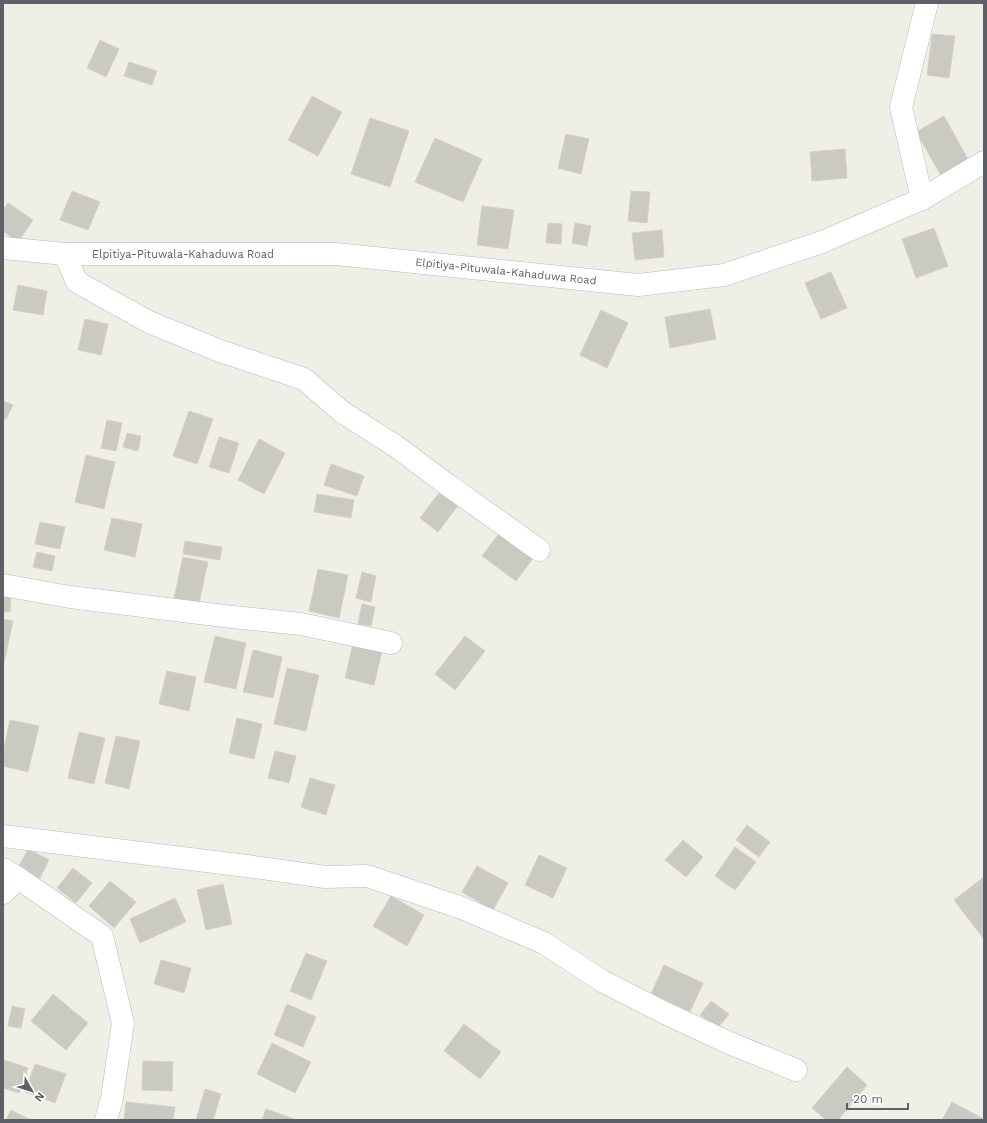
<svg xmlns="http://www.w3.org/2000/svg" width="987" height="1123" viewBox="0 0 987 1123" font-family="'Work Sans',sans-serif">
  <rect width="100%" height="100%" fill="#f0efe6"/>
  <path fill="#cbcac2" stroke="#d5d2c4" d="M932,34l23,2 -6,42 -22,-3z
    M100,40l19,9 -13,28 -19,-9z
    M129,62l28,9 -5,14 -28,-9z
    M312,96l30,16 -24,44 -30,-16z
    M944,116l25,45 -27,16 -26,-45z
    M370,118l39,13 -19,56 -39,-13z
    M566,134l23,5 -8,35 -23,-6z
    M435,138l47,21 -19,43 -48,-20z
    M845,149l2,29 -35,3 -2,-29z
    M72,191l28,11 -12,28 -28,-10z
    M631,191l19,1 -3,31 -19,-2z
    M8,203l25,17 -15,22 -15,-11v-21z
    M482,206l32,4 -6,39 -31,-4z
    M548,223l14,1 -1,20 -15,-1z
    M575,223l16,3 -4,20 -15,-3z
    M934,228l14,38 -32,12 -14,-39z
    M662,230l2,27 -29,3 -3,-27z
    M831,272l16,36 -26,11 -16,-36z
    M18,285l29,6 -4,24 -30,-5z
    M710,309l6,30 -46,9 -5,-31z
    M601,310l27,13 -21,45 -27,-13z
    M85,319l23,5 -7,31 -23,-5z
    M3,401l10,4 -7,14 -3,-1z
    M189,411l24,8 -16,45 -24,-8z
    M107,420l15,3 -6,28 -15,-3z
    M127,433l14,3 -3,15 -15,-4z
    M219,437l20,6 -10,30 -20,-6z
    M259,439l26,14 -21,41 -26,-14z
    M86,455l29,7 -11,47 -29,-7z
    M331,464l33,12 -7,20 -33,-11z
    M442,489l18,14 -22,29 -18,-14z
    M317,494l37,6 -3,18 -37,-6z
    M112,518l30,6 -7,33 -31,-7z
    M40,522l25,5 -5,22 -25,-5z
    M501,531l33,26 -18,24 -34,-25z
    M185,541l37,6 -2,13 -37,-6z
    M37,552l18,4 -3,15 -19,-4z
    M183,557l25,5 -9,41 -25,-5z
    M318,569l30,6 -9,43 -30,-7z
    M362,572l14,4 -5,26 -15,-4z
    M3,593h8l-1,19h-7z
    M362,604l13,3 -4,19 -13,-2z
    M3,619l10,2 -10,46z
    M215,636l31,7 -10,46 -32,-7z
    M465,636l20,15 -30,39 -20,-16z
    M353,644l29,7 -8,34 -29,-7z
    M253,650l29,7 -9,41 -30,-6z
    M287,668l32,7 -13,56 -32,-7z
    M167,671l29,6 -7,34 -30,-7z
    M237,718l25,6 -8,35 -25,-6z
    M10,720l29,6 -11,46 -25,-6v-13z
    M79,732l26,6 -11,46 -26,-6z
    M116,736l24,5 -11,48 -24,-6z
    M275,751l21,5 -7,27 -21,-5z
    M310,778l25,7 -9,30 -25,-8z
    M747,825l23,17 -11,15 -23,-17z
    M683,840l20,17 -17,20 -21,-17z
    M735,847l21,15 -21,28 -20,-14z
    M28,849l21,11 -9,18 -22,-10z
    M539,855l28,13 -14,30 -28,-13z
    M477,866l31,17 -15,27 -31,-18z
    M73,868l19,15 -16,20 -19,-15z
    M984,877v30h-1l1,1v29l-1,1 -29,-38z
    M110,881l26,21 -22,26 -25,-22z
    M223,884l9,40 -26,6 -9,-40z
    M391,896l33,19 -17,31 -34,-20z
    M175,898l11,24 -46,21 -10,-24z
    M306,953l21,8 -16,39 -21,-9z
    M161,960l30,8 -7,25 -30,-9z
    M664,965l39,18 -13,29 -39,-18z
    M53,994l35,29 -22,27 -35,-29z
    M711,1001l18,13 -11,14 -18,-13z
    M287,1004l29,13 -13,30 -29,-12z
    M12,1006l13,3 -4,19 -13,-2z
    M464,1024l37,28 -21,27 -36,-28z
    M272,1043l39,19 -16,31 -38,-19z
    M4,1060l24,8 -9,25 -16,-5z
    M143,1061l30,1 -1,29 -30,-1z
    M35,1064l31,10 -11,29 -30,-11z
    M847,1067l20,18 -29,35h-12l-14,-12z
    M205,1089l16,5 -8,26h-17z
    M126,1102l49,5 -2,13h-49z
    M952,1102l32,17v1h-42z
    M266,1109l28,10v1h-32z
    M11,1110l20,10h-25z"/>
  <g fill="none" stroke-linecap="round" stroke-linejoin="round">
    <g stroke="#b8bac0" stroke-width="23">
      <path id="minor" d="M922,199l-21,-92 26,-104
        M65,254l12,28 72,40 71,29 84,28 38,33 55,35 48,36 94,67
        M3,585l67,12 154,19 77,8 90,19
        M3,836l244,30 78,11 42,-1 95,32 82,35 58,38 63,32 62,29 69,28
        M3,869l15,9 84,58 21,87 -11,75 -6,22
        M3,893l15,-15"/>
    </g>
    <g stroke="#b8bac0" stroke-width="23">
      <path id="tertiary" d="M3,248l62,6h271l302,31 86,-10 98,-33 100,-43 62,-37"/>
    </g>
    <use href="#minor" stroke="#fff" stroke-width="22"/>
    <use href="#tertiary" stroke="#fff" stroke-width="22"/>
  </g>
  <g text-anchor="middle" stroke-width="4" stroke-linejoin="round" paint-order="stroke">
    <g font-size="11" fill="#5e6067" stroke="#fff">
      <text x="183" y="258">Elpitiya-Pituwala-Kahaduwa Road</text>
      <text transform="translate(506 271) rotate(6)" y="4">Elpitiya-Pituwala-Kahaduwa Road</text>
    </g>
  </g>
  <rect width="987" height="1123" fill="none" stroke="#5e6067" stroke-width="8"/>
  <g transform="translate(32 1091) rotate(129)" stroke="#ffffff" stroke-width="3" paint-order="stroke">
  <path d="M0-3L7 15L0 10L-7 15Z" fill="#5e6067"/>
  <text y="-6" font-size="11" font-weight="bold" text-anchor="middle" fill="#5e6067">N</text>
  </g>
  <path d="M847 1103v6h61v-6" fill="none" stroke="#5e6067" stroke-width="2"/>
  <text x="853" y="1103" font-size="12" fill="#5e6067" stroke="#ffffff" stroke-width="3" paint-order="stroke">20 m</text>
</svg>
